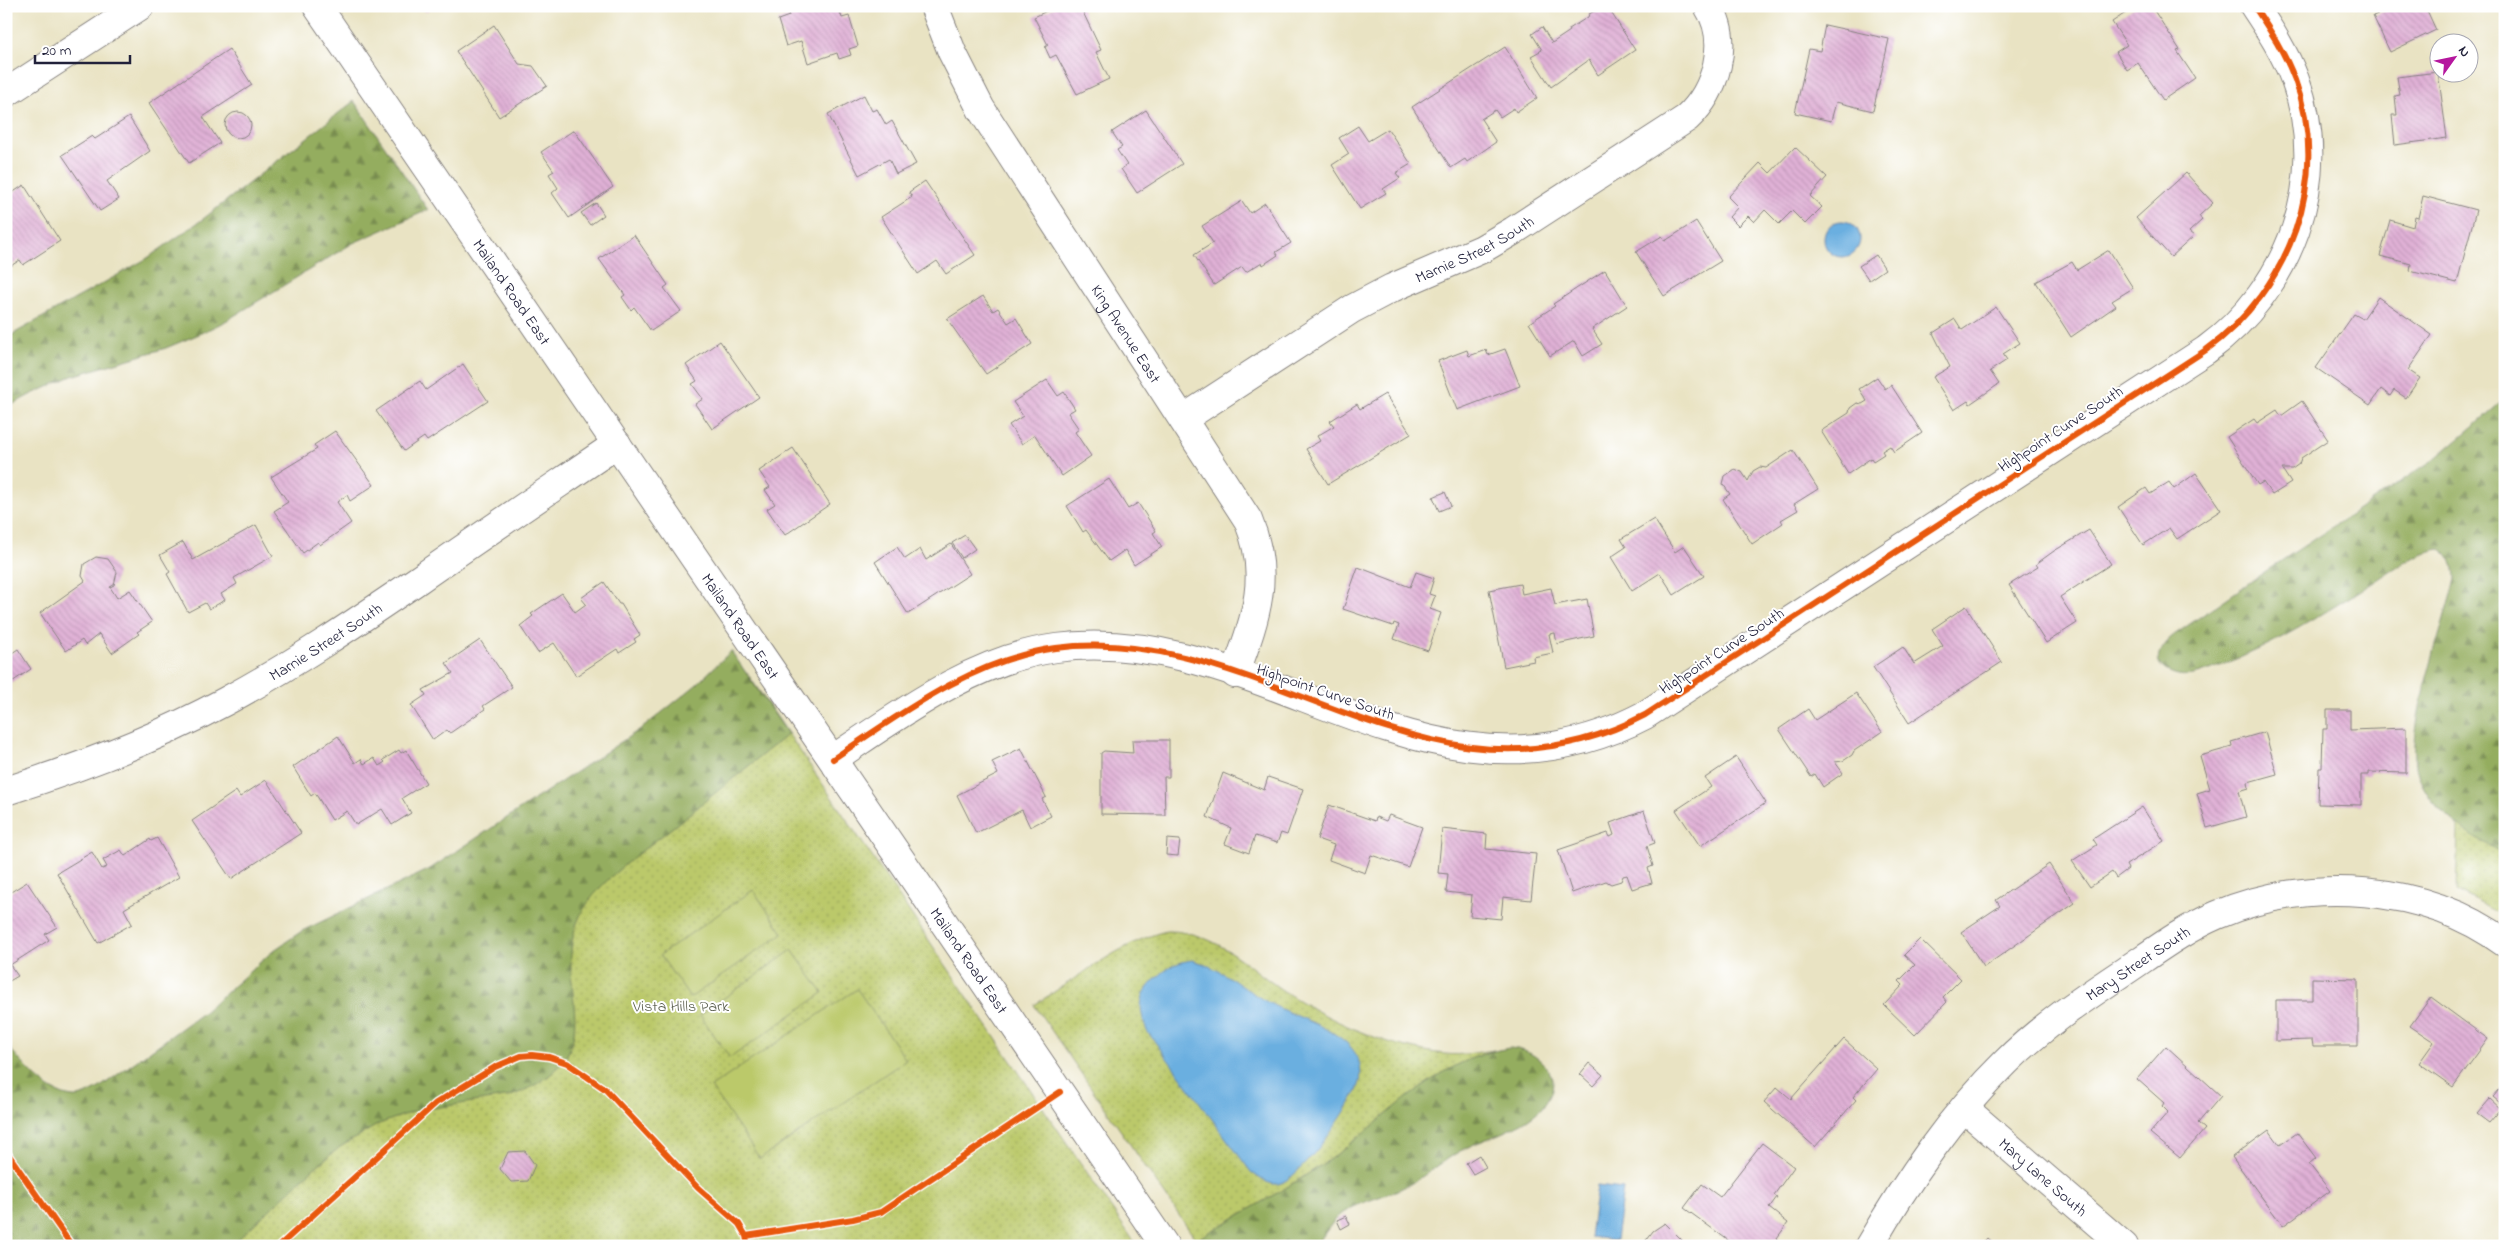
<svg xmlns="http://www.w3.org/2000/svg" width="2511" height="1252" viewBox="0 0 2511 1252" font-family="'Indie Flower',sans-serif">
  <defs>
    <pattern id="grass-dots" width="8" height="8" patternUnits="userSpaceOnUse" patternTransform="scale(1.25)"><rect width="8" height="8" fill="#bbc96b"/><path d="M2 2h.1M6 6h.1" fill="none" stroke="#a0ac5e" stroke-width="1.8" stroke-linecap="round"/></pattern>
    <pattern id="forest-firs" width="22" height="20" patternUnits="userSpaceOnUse" patternTransform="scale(1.25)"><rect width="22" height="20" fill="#94ad5f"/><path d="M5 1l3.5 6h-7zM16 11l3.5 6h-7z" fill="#788c50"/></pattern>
    <pattern id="building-back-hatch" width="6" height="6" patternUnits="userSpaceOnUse" patternTransform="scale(1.25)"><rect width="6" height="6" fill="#e0b1d6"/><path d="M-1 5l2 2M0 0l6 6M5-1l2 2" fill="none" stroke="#c098b9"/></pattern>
  </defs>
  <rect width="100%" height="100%" fill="#fff"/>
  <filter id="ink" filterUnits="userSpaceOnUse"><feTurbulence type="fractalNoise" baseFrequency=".02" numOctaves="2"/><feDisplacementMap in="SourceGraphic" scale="10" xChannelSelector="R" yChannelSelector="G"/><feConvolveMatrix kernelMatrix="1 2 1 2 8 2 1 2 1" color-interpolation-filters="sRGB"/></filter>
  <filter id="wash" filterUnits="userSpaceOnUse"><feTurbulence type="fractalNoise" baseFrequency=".0096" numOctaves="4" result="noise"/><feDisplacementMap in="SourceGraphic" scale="20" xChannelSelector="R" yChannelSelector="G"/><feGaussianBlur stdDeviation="1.12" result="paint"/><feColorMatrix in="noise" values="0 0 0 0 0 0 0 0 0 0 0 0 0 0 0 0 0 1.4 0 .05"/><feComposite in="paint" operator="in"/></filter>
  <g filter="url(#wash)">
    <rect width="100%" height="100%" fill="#e9e3c3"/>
    <path fill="url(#grass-dots)" stroke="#6e7653" d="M2505,435v481l-49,-25 14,-433z
      M747,673l390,573h-1094l-37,-160 33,49z
      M1167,931c51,-1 85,41 126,66 46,28 97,51 152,57 16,2 34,-2 49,-4 -64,20 -108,69 -161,107 -43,31 -91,56 -137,83l-162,-235c39,-24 90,-65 133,-74z"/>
    <path fill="url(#forest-firs)" stroke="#5b684d" d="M354,101l74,109 -75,33 -129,79 -27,13 -31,13 -94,28 -42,19 -24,13v-70l140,-79 57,-40z
      M2505,399v455c-34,-18 -72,-40 -86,-77 -18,-43 26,-152 36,-199 -1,-13 -3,-22 -14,-29 -28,3 -55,26 -78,40 -46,28 -90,57 -141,76 -15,6 -29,13 -44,10 -29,-7 -22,-26 -4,-40l89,-62 170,-113z
      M731,651l57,83c-38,31 -77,62 -115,93 -30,24 -76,54 -93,89 -33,70 42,138 -69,180l-96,15 -36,13 -39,23 -27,22 -82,77h-225v-202c17,19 39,50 67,53 9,1 18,-5 26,-9l105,-76 70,-62 28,-19 128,-62 215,-143 51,-41z
      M1509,1048c20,1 36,12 44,31 2,40 -58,55 -85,68 -21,10 -38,26 -58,37 -21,12 -48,16 -67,29 -11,8 -19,22 -27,33h-116l-4,-6c46,-27 93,-52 137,-83 56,-40 104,-98 176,-109z"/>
    <path fill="#bbc96b" stroke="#6e7653" d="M753,890l30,43 -93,65 -30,-43z
      M792,950l31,43 -93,65 -30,-43z
      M857,989l49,71 -146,99 -49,-72z"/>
    <path fill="#6aafe0" stroke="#46688e" d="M1824 239a18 18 0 1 1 36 0a18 18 0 1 1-36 0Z
      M1192,960c29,7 52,30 79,44 24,13 66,24 82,46 7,9 9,20 7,32 -5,21 -61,99 -82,102 -10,1 -19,-6 -27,-12l-104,-141c-10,-26 -8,-38 13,-56 10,-9 18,-13 32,-15z
      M1597,1186l26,3 -7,51 -26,-3z"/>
    <g id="blocks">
      <path fill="url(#building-back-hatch)" d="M422,6h13l-9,6z
        M786,6h52l4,12 7,-2 9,30 -9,3 2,6 -12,4 -2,-6 -29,10 -7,-22 -15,5 -8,-26 11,-4z
        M1057,6h23l21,44 -5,2 13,27 -32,15 -21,-39 -6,3 -5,-11 3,-2 -14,-28z
        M1604,6h3l28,44 -37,25 -9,-15 -38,27 -20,-31 11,-6 -10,-16 10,-7 10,16 18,-12 -1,-2 19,-12 1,-3z
        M2136,6h15l29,44 -3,1 18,27 -32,22 -25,-37 -11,7 -11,-18 11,-7 -15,-23z
        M2385,6h40l11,24 -46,22 -17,-36 14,-6z
        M494,25l25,39 14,2 14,20 -48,31 -43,-66z
        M1825,25l64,14 -16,72 -37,-9 -5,19 -36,-8 14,-64 11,2z
        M1505,47l32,51 -21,14 -2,-4 -14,9 -5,-7 -14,9 15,23 -29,20 -2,-3 -14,9 -39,-61z
        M229,49l23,36 -49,32 17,26 -31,20 -40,-60z
        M2438,72l9,66 -52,7 -3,-30h5l-2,-19 5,-1 -3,-18z
        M864,95l8,16 5,-2 9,16 6,-4 24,43 -20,10 -7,-15 -30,16 -31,-61z
        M1146,110l36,54 -45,29 -16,-24 6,-4 -10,-15 5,-3 -10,-15z
        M225 125a13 13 0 1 1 26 0a13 13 0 1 1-26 0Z
        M129,117l21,34 -43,30 12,18 -19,12 -38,-56 30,-19 3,3z
        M1358,126l10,15 20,-12 23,35 -15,9 4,5 -17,11 3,4 -26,16 -28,-44 17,-11 -10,-16z
        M574,130l39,57 -44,31 -17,-25 6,-5 -9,-14 5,-3 -13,-19z
        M1795,147l32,30 -17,19 12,11 -17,17 -13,-13 -13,13 -14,-14 -11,12 -6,-6 -10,10 -9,-9 9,-10 -10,-10 32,-34 10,10z
        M2186,173l27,30 -14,13 3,4 -13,12 5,4 -23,21 -35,-39z
        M925,181l50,74 -29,19 -9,-13 -19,13 -37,-57 31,-20 -3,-5z
        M24,185l36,56 -37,24 -3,-5 -14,9v-72z
        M2423,196l53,14 -19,73 -47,-12 1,-7 -31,-8 10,-36 23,7 2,-10 3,1z
        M1242,201l8,12 15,-10 26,40 -15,9 2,3 -15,10 -1,-3 -16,10 -4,-5 -28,18 -20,-30 19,-12 -11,-17z
        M596,203l8,12 -14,10 -9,-12z
        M1696,221l25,40 -57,35 -28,-44 26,-16 3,5z
        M634,235l34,50 -4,3 17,23 -30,20 -17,-24 -3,3 -9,-13 3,-2 -26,-36z
        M2109,250l24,38 -21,13 4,5 -45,31 -35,-55 36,-20 5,8z
        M1876,255l9,14 -16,11 -10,-14z
        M1605,270l22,36 -35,23 10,15 -19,12 -9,-15 -24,15 -21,-33 26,-17 -2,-2z
        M983,296l10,15 5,-3 10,15 8,-5 16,26 -46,30 -39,-55z
        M2378,297l54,38 -24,35 12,8 -14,20 -12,-8 -4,6 -9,-7 -11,16 -54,-37 38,-54 9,5z
        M1996,307l24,36 -17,11 4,6 -17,11 9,13 -29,20 -2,-3 -14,9 -21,-33 17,-10 -17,-34 22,-14 7,11z
        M720,341l39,56 -47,32 -17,-25 8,-5 -11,-15 5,-3 -11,-16z
        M1505,349l15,37 -63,24 -19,-49 29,-11 2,6 17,-6 2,5z
        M463,364l25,37 -61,40 -3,-4 -20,14 -28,-40 44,-30 6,9z
        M1877,377l8,12 6,-4 31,48 -28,19 -4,-6 -8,5 2,3 -11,7 -2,-3 -23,16 -27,-43 28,-18 1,-5 7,-5 5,1 5,-3 -8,-12z
        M1047,380l11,16 6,-4 11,17 -7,4 11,16 -4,3 16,24 -29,20 -27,-41 -13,9 -13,-19 14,-9 -10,-14z
        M1385,394l26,40 -83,50 -22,-35 14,-8 -3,-5 17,-10 -4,-5 27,-17 3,5z
        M2302,401l26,39 -27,18 -2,6 -7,5h-10l9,14 -19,12 -9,-13 -5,3 -31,-48 27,-18 3,4 20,-13 4,6z
        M335,431l39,54 -24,16 -3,-6 -10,7 14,21 -31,22 -2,-3 -15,11 -29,-42 14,-9 -17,-25 46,-28 -3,-4z
        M793,448l37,56 -45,31 -18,-26 8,-5 -10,-14 5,-3 -11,-16z
        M1793,450l25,39 -24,15 4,6 -17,10 2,3 -31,21 -29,-45 7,-5 -7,-10 2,-8 10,-7 7,3 6,9 5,-10 7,-4 6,1z
        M2196,473l25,37 -44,29 -8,-11 -26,17 -25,-38 28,-19 4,6 19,-12 5,7z
        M1109,479l19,30 10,-6 18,28 -3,2 9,14 -28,18 -9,-15 -16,11 -23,-31 -3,2 -16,-26z
        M1445,492l6,14 -12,5 -6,-14z
        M1654,519l21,33 9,-6 20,30 -30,19 -14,-22 -28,18 -21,-34 15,-10 -5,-8z
        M256,525l17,31 -39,22 3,6 -16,10 4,6 -16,9 -4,-6 -17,9 -21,-38 3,-2 -10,-17 23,-13 10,18z
        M2089,530l22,34 -51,33 17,26 -31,20 -37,-58 29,-18 -2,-3 18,-13z
        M965,535l10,14 -13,9 -10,-15z
        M951,544l19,30 -62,40 -33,-52 22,-15 8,12 15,-10 6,11z
        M96,557l12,2 9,13 -3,13 -4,2 7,11 13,-8 22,32 -15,10 2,2 -27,19 -13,-19 -14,11 -3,-5 -16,11 -26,-38 45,-32 -3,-5 2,-12z
        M1358,567l52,20 6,-15 18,6 -5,16 6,2 -5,13 11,4 -13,38 -34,-12 5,-14 -5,-2 -1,3 -50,-17z
        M604,582l15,22h2l19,31 -6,4 2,3 -17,11 -2,-4 -41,27 -22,-33 -16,10 -18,-27 13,-10 -2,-2 31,-21 13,19 11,-8 -5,-6z
        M1520,584l2,10 29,-6 4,17 32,-6 7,37 -37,8 -2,-11 -6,1 4,19 -20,4 1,4 -30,6 -15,-77z
        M1966,606l36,56 -93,61 -36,-56 30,-20 11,17 29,-18 -11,-17z
        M480,640l32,47 -29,19 2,3 -35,24 -3,-3 -14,10 -22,-35 15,-10 -3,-5 30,-17 -7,-10z
        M18,649l13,20 -25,17v-35l3,4z
        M1856,693l26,39 -28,19 -2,4 -9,6 -8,1 8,11 -20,14 -8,-13 -4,3 -32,-48 29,-20 7,11z
        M2327,710h23v20l56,-2v45l-37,-1v3h-8v30l-43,-1 1,-36h3l1,-39h4z
        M2265,732l12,42 -29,8 1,6 -10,3 7,26 -39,11 -10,-35 13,-4 -10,-33 32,-9 -1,-5z
        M338,736l17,27 6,-4 3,5 10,-6 5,8 6,-4 -2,-2 16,-10 2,3 5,-3 20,33 -24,15 9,15 -19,12 -10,-16 -26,16 -9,-14 -15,9 -17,-27 -4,3 -18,-29z
        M1132,740h37v37h-5l1,38 -64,-1v-61l3,-2 29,2z
        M1021,748l25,49 -4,2 9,17 -21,11 -8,-17 -46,23 -19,-38 41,-21 -6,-12z
        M1736,757l30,46 -66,43 -24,-36 35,-23 -6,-9z
        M1223,773l41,17 4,-13 35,12 -16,46 -6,-2 -4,10 -22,-7 -6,17 -24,-9 6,-16 -24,-11z
        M266,780l35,53 -70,46 -39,-58 44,-30 4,6z
        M1329,805l46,16 1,-4 10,4 3,-6 33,12 -14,40 -37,-12 -6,18 -36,-13 5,-15 -17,-6z
        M2142,807l22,34 -38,24 2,4 -12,9 -4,-6 -22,15 -18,-26 25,-16 -4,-6z
        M1644,811l11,32 -8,3 6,20 -5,2 4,15 -20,6 -5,-14 -4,1 -2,5 -10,3 -5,-3 -34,12 -14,-43 50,-17 2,4 4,-2 -4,-12z
        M1442,829l45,5 -1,15 50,5 -5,46 -28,-3 -2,22 -31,-3 2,-21 -26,-3 2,-18 -10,-1z
        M157,838l22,39 -55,32 8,15 -34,19 -41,-70 35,-21 10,17 5,-2 -4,-7 18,-10 4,6 25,-17 1,2z
        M1167,839l13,1 -2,16 -12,-1z
        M2049,864l26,39 -91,64 -23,-35 39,-26 -4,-6z
        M27,882l30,45 -12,7 4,6 -39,25 8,11 -12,7v-88z
        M1920,939l41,40 -18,18 4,5 -32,33 -31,-30 19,-20 -4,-4 16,-16 -11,-10z
        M2312,978l46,1v67h-45l-1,-6 -36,1v-41h36z
        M2431,997l57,42 -35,48 -34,-24 15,-21 -24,-16z
        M1844,1039l33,30 -24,28 3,3 -41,47 -51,-45 13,-15 14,12z
        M2166,1046l55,50 -23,27 7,6 -25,29 -30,-25 18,-21 -6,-6 2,-3 -27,-24z
        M1589,1063l14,12 -10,11 -13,-12z
        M2505,1083v24l-12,-10z
        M2490,1099l11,10 -12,14 -12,-9z
        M2269,1130l11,15 17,-12 19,25 -7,6 21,27 -47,35 -51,-69z
        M1762,1143l32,24 -20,28 3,2 -8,11 19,15 -11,15 3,3 -3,5h-41l-52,-38 18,-24 18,13z
        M525,1151l10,14 -7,16 -17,1 -11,-13 8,-17z
        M1479,1155l7,12 -13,7 -7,-11z
        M1346,1216l4,8 -9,5 -4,-9z
        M1665,1223l16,16 4,7h-38l-3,-3 9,-12z
        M1987,1238l9,8h-16z"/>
    </g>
  </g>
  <g filter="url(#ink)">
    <use href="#blocks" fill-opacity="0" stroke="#86827f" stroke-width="1"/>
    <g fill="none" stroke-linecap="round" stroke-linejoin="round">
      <g stroke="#86827f" stroke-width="30">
        <g id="minor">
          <path id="s1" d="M934,6l18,46 29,57 267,411c24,57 7,99 -13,154"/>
          <path d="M6,93l134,-87"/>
          <path id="s2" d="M1183,419l169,-110 40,-21 90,-39 31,-18 174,-113c29,-27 44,-77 21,-112"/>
          <path d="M833,759c67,-45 141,-100 223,-111 210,-27 372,181 589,67l561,-365c83,-60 126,-171 89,-270 -10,-27 -25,-50 -41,-74"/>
          <path id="s3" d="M6,791c76,-24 150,-52 220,-90 67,-36 129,-78 192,-121 66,-46 133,-91 199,-136"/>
          <path id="s4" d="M1964,1108l160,138"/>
          <path id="s5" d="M1869,1246c39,-67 82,-130 137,-184 34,-34 74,-61 113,-87 32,-21 63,-45 98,-60 91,-39 208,-31 288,28"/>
        </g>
      </g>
      <g stroke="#86827f" stroke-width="30">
        <g id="tertiary">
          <path id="s6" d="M317,6l848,1240"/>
        </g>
      </g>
      <use href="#minor" stroke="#fff" stroke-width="28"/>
      <use href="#tertiary" stroke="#fff" stroke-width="28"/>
      <g stroke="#fff" stroke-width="9">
        <path id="cycleway" d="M833,759c67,-45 141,-100 223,-111 210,-27 372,181 589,67l561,-365c83,-60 126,-171 89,-270 -10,-27 -25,-50 -41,-74
          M6,1151l66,95
          M746,1236l107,-17 28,-7 179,-120
          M279,1246l157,-143 59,-36 26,-11 11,-1 17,2 18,6 38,26 93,99 41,36 7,12 2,10"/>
      </g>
      <use href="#cycleway" stroke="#e8590c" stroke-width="6"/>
    </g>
  </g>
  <g text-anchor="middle" stroke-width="4" stroke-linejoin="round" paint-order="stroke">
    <g font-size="16" fill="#22223b" stroke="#fff">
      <text dy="6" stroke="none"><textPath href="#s2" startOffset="338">Marnie Street South</textPath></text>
      <text dy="6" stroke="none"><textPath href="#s6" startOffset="346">Mailand Road East</textPath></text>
      <text dy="6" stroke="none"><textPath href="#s1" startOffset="381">King Avenue East</textPath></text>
      <text transform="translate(2060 428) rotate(-33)" y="6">Highpoint Curve South</text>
      <text dy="6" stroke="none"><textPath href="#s6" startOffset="751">Mailand Road East</textPath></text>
      <text dy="6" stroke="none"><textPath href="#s3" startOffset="354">Marnie Street South</textPath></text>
      <text transform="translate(1721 650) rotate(-33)" y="6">Highpoint Curve South</text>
      <text transform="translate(1326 691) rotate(19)" y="6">Highpoint Curve South</text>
      <text dy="6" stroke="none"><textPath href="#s6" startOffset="1156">Mailand Road East</textPath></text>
      <text dy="6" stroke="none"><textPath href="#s5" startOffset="395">Mary Street South</textPath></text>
      <text dy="6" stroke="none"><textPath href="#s4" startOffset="105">Mary Lane South</textPath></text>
    </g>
    <g font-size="16" fill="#585c4c" stroke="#fff">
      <text x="681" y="1011">Vista Hills Park</text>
    </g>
  </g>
  <rect width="2511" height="1252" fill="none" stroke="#fff" stroke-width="25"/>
  <g transform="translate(2454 58) rotate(57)"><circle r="24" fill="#ffffff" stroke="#a7a7b1"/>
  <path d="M0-4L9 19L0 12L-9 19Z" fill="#b5179e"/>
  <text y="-8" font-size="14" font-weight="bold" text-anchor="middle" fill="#22223b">N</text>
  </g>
  <path d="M35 55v8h95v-8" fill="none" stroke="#22223b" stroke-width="2.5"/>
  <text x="42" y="55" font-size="15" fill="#22223b" stroke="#ffffff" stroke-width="4" paint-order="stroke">20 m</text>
</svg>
